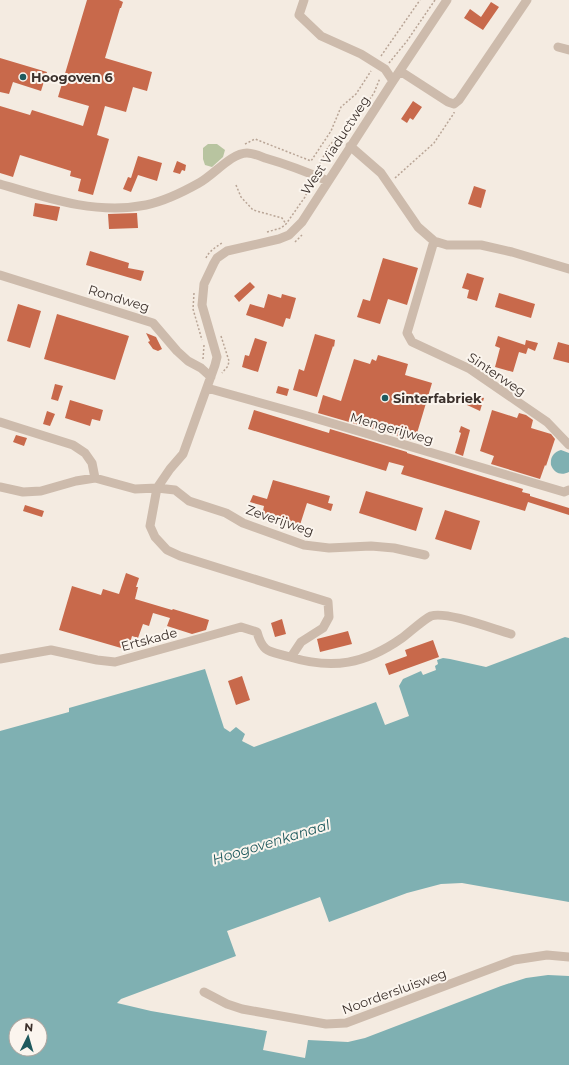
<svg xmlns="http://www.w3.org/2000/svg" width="569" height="1065" viewBox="0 0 569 1065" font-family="Montserrat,sans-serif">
  <rect width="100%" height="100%" fill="#f4ebe1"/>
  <path fill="#b8c4a0" d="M208,144h9l8,6 -2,7 -11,10 -7,-2 -2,-6v-11z"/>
  <path fill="#7fb0b2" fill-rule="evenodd" d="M561,450l8,3v19c-8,4 -15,1 -18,-7 -1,-8 3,-13 10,-15z
    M565,637l4,1v264l-107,-19 -21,1 -34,9 -78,29 -9,-25 -93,34 9,25 -115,43 -4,4 34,8 116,20 -4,19 42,8 3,-18 40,2 17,-4 136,-52 25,-8 22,-3 21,1v89h-569v-334l69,-19v-4l136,-39 19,59 6,4 6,-5 9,7 -3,7 12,6 122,-45 9,23 24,-9 -10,-30 4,-7 18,-8 2,4 13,-5 -1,-4 3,-2 -1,-4 6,-2 7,1 36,8zM16,1025h24v24h-24z"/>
  <path fill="#c8694b" d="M87,0h32l4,2 -2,6h-1l-15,50 47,14 -5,19 -14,-4 -7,25 -21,-6 -8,29 12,4 -16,56 -15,-4 3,-12 -11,-3 1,-5 -51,-16 -7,22 -13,-4v-67l30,9 2,-5 51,16 6,-20 -31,-9z
    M491,2l8,5 -16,23 -19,-12 6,-9 11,8z
    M0,58l47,14 -6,19 -28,-9 -4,12 -9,-2z
    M413,101l9,6 -9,13 -3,-2 -3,5 -6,-4z
    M138,156l24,7 -5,18 -19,-6 -7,17 -8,-3 5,-12 3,1z
    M177,161l9,4 -1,6 -3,-1 -2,4 -7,-2z
    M474,186l12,4 -5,18 -13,-4z
    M35,203l25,4 -3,14 -24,-5z
    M137,213l1,15 -29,1 -1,-15z
    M90,251l39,12 -1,5 16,3 -3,10 -55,-16z
    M383,258l35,10 -11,37 -19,-6 -8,25 -23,-7 6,-18 7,2z
    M467,273l17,5 -7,23 -10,-3 2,-8 -7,-2z
    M250,282l5,5 -16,15 -5,-6z
    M499,293l36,11 -4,14 -36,-11z
    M268,294l13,4 1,-4 14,4 -6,21 -4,-1 -3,9 -37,-12 4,-11 14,4z
    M18,304l23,7 -11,37 -23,-7z
    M57,314l72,22 -14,44 -71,-21z
    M146,333l10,4 6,12 -4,2 -5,-2 -5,-7 2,-1z
    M315,334l20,6 -1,7 -1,-1 -16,51 -24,-7 6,-21 5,2z
    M498,336l27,9 1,-5 12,3 -3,8 -7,-3 -2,6 -7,-2 -6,20 -18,-5 5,-19 -5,-2z
    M255,338l12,4 -9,30 -16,-5 3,-12 4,1z
    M558,342l11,3v18l-16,-4z
    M378,355l30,9 -3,11 27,8 -17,57 -4,-2v2l-93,-27 5,-18 18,6 13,-42 16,5 2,-5 4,2z
    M55,384l8,2 -5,15 -7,-2z
    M278,386l11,3 -2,7 -11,-3z
    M478,396l6,2 -4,13 -13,-6 2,-7 3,1z
    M70,400l33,10 -3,11 -8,-2 -2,7 -25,-8z
    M254,410l75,23 1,-4 77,23v1l116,36 -1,3 8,2v2l39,12v7l-41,-13 -3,9 -124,-37 3,-8 -15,-4 -3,9 -138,-42z
    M492,410l25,8 2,-5 7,2 7,5 -2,8 20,6 4,5 -9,27 -1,-1 -5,14 -49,-15 3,-8 -14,-5z
    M47,411l8,3 -5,12 -7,-2z
    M461,426l9,4 -7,26 -8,-3 6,-20 -2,-1z
    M16,435l11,3 -3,8 -11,-4z
    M273,480l57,16 -2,7 5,1 -2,7 -24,-8 -8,25 -37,-12 2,-10 -14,-4 3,-7 14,4z
    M366,491l57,17 -7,23 -57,-18z
    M25,505l19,6 -2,6 -19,-6z
    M445,510l35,11 -9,29 -36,-11z
    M126,573l13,5 -3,9h2l-3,12 37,11 1,-1 36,11 -3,10 -14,4 -25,-8 3,-8 -17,-5 -4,13 -6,-2 -5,14 -6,-2 -4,14 -69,-20 13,-44 29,9 2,-6 16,5z
    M282,619l4,15 -11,3 -4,-14z
    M348,631l4,13 -32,8 -3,-13z
    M433,640l6,17 -50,18 -4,-11 22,-8 -2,-6z
    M242,676l8,24 -14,5 -8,-24z"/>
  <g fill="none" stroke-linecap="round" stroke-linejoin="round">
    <path stroke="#b9a596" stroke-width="1.5" stroke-dasharray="2 2" stroke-linecap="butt" d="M381,56l39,-56
      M389,63l18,-22 28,-41
      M245,144l10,-5 56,22 20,-30 10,-24 15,-13 15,-23
      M318,168l9,-19 10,-13 10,-4 27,-39 6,-15
      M395,178l39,-35 20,-30v-1
      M236,185l5,12 12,13 29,8 4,6
      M267,232l14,-4 5,-4 19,-27 6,-15
      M295,242l7,-7
      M206,258c3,-7 10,-11 16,-15
      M194,293l-1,16 9,31
      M221,336l8,25 -1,5 -6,7
      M203,359l1,-14"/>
    <path stroke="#cdbbac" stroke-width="9" d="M304,0l-5,15 22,21 40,18 24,15 8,12
      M558,47l11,3
      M400,71l48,31 6,2 5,-4 68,-100
      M350,146l31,27 37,54 16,14 13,4h34l31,7 57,17
      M0,184c47,14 96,31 146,21 19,-4 37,-13 53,-22 15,-8 32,-30 48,-30 6,0 13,3 18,5 21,6 42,14 63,23
      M434,241l-27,92 5,9 58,27 77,53 22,23
      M0,275l153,48 24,28 11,10 13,7 10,9
      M207,388l97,27 260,77 5,-2
      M0,422l73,23 12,8 7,10 3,15
      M0,487l23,5 18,-1 35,-10 19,-3 40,11 22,-1 18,2 14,11 37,12 17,10 61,22 25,3 42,-2 23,2 31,7
      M291,657l10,-15 22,-14 6,-11 -1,-15 -148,-46 -13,-6 -12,-13 -5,-11 7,-38 13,-19 13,-15 32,-89 2,-8 -15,-52 2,-21 10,-21 3,-5 10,-7 52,-12 10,-4 13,-13 91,-141 54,-81
      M0,659l51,-9 46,10 18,2 126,-35 16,5c6,22 13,19 33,25 43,13 75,7 112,-19 7,-5 22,-19 29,-22 16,-5 62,13 80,18
      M204,992l23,12 15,5 84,15 20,-1 168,-63 33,-5 22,2"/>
  </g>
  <g fill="#1f5a5e" stroke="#fbf5ee" stroke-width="1.5">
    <circle cx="23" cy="77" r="4"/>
    <circle cx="385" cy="398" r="4"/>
  </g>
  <g text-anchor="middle" stroke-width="4" stroke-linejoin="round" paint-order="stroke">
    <g font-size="13" font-weight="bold" fill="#3b302b" stroke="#fbf5ee" text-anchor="start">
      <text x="31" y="82">Hoogoven 6</text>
      <text x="393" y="403">Sinterfabriek</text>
    </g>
    <g font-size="13" fill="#3b302b" stroke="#fbf5ee">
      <text transform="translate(335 145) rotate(-57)" y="5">West Viaductweg</text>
      <text transform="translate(119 298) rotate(17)" y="5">Rondweg</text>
      <text transform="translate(497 374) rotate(34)" y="5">Sinterweg</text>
      <text transform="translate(392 428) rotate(16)" y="5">Mengerijweg</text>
      <text transform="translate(280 520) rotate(19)" y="5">Zeverijweg</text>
      <text transform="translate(149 639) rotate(-15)" y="5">Ertskade</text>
      <text transform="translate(394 991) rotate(-20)" y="5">Noordersluisweg</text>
    </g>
    <g font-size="14" font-style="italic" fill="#1f5a5e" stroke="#fbf5ee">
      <text transform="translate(271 842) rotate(-17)" y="5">Hoogovenkanaal</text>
    </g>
  </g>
  <g transform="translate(28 1037) rotate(5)"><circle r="19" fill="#fbf5ee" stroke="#aea6a0"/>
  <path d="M0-3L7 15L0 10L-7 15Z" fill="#1f5a5e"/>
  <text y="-6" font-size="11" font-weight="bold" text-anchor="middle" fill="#3b302b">N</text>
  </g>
</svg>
